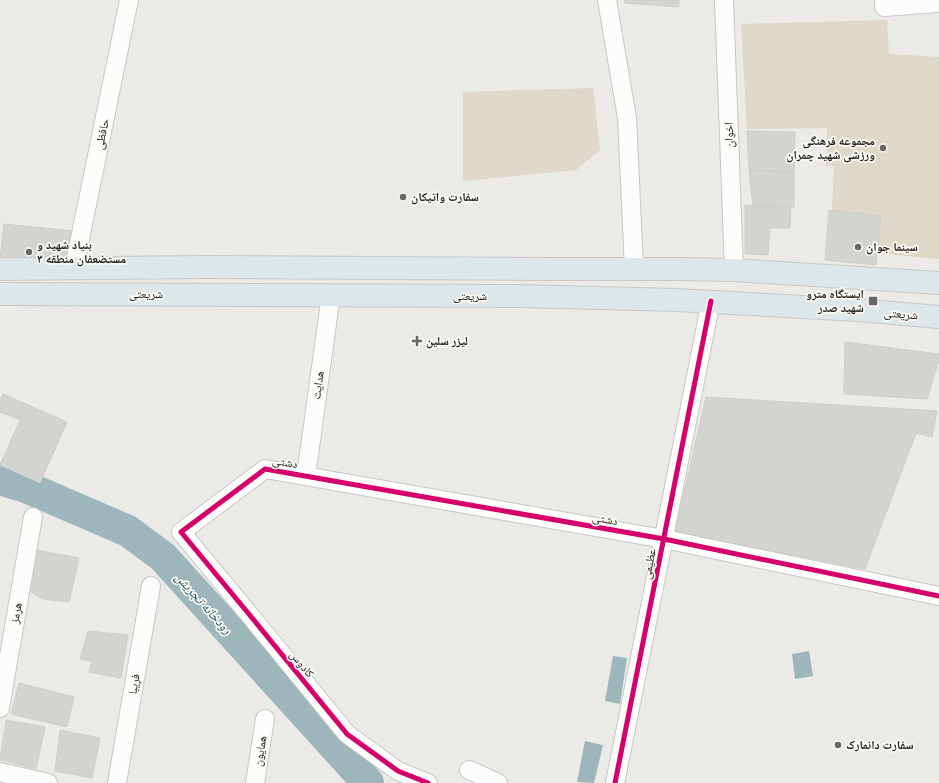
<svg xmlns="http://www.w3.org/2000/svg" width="939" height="783" viewBox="0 0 939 783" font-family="'Fira Sans','Noto Naskh Arabic',sans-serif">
  <rect width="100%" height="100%" fill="#ebeae7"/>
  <path fill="#ddd8c8" d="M887,20l2,34 50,3v202l-109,-10 4,-83h-8l1,-38 -80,1 -6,-105z
    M593,88l7,62 -24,20 -113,11v-89z"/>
  <path fill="#9cb6bc" d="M809,651l4,25 -18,3 -3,-25z
    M613,656l14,2 -7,46 -15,-3z
    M585,741l18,4 -9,38 -17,-1z"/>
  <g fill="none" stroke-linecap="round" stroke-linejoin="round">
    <path stroke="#9cb6bc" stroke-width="32" d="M0,479l26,8 102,44 35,26 205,226"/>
  </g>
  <path fill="#d3d3d0" stroke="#cecdcb" d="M624,0h55v7l-54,-4z
    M747,131l48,1 -1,40 -45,-2z
    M749,170l45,2v35h-41z
    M745,205l46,2 -1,21h-20l-2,27 -23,-1z
    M829,210l52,6 -5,49 -51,-5z
    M4,224l69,7 -7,30 -66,-1z
    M845,342l94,12v6l-12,39 -83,-5z
    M3,394l64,28 -27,61 -40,-18 20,-45 -20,-8v-12z
    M706,397l231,14 -5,26 -16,-4 -51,136 -190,-37z
    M36,550l43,8 -10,44 -26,-3 -15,-9z
    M88,631l40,4 -7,43 -32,-6 3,-11 -12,-2z
    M19,683l55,14 -7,30 -56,-13z
    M6,720l39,7 -9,42 -36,-9z
    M60,730l40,8 -8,40 -37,-7z"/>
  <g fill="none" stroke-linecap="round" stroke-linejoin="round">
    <g stroke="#c7c7c5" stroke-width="20">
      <path id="minor" d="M607,0l20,118 7,150
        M724,0l10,270
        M884,0v7l55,-4
        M74,268l55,-268
        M306,476l25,-181
        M0,708l33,-191
        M469,770l29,13
        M0,772l48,11
        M117,783l34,-197
        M255,783l10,-64
        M428,783l-30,-12 -51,-37 -94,-115 -72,-87 84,-63 399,70 275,57
        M615,783l96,-482"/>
    </g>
    <g stroke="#c7c7c5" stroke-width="24">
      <path id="major" d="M0,269l208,-2 346,2h124l56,1 205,13
        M0,294l518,2 159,4 181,10 81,7"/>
    </g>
    <use href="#minor" stroke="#fcfcfb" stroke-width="18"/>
    <use href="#major" stroke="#dde6e8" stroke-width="22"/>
    <g stroke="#faf9f3" stroke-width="8">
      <path id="cycleway" d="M428,783l-30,-12 -51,-37 -94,-115 -72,-87 84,-63 399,70 275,57
        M615,783l96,-482"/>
    </g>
    <use href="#cycleway" stroke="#d6006c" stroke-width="5"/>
  </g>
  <g fill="#686765" stroke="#faf9f3" stroke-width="1.5">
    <circle cx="883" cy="148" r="4"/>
    <circle cx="403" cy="197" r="4"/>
    <circle cx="858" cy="247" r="4"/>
    <circle cx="29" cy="252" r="4"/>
    <rect x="868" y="296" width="10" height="10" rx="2"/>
    <path d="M415 335h4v4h4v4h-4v4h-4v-4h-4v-4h4z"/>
    <circle cx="838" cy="745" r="4"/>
  </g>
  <g text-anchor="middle" stroke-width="3.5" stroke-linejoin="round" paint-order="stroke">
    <g font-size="12" fill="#21211f" stroke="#faf9f3">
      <text transform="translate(102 134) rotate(-78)" y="4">حافظی</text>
      <text transform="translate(729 135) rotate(-92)" y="4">اخوان</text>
      <text x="146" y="298">شریعتی</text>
      <text x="470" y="300">شریعتی</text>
      <text transform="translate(901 314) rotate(5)" y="4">شریعتی</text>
      <text transform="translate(318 385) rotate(-82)" y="4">هدایت</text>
      <text transform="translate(285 462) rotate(10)" y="4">دشتی</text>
      <text transform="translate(605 519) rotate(10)" y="4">دشتی</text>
      <text transform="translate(649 564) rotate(-79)" y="4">عظیمی</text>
      <text transform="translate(16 613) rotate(-80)" y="4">هرمز</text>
      <text transform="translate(302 664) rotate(51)" y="4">کادوس</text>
      <text transform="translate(134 684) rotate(-80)" y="4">فریبا</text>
      <text transform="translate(260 751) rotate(-80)" y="4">همایون</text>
    </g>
    <g font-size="12" font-weight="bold" fill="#21211f" stroke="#faf9f3" text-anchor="start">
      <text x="875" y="145" text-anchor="end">مجموعه فرهنگی<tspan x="875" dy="14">ورزشی شهید چمران</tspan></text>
      <text x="411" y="201">سفارت واتیکان</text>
      <text x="37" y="249">بنیاد شهید و<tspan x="37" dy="14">مستضعفان منطقه ۳</tspan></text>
      <text x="866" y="251">سینما جوان</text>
      <text x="864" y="298" text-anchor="end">ایستگاه مترو<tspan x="864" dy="14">شهید صدر</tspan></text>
      <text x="426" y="345">لیزر سلین</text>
      <text x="846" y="749">سفارت دانمارک</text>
    </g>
    <g font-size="13" font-style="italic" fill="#184e5b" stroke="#faf9f3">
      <text transform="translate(204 603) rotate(48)" y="5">رودخانه تجریش</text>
    </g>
  </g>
</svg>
